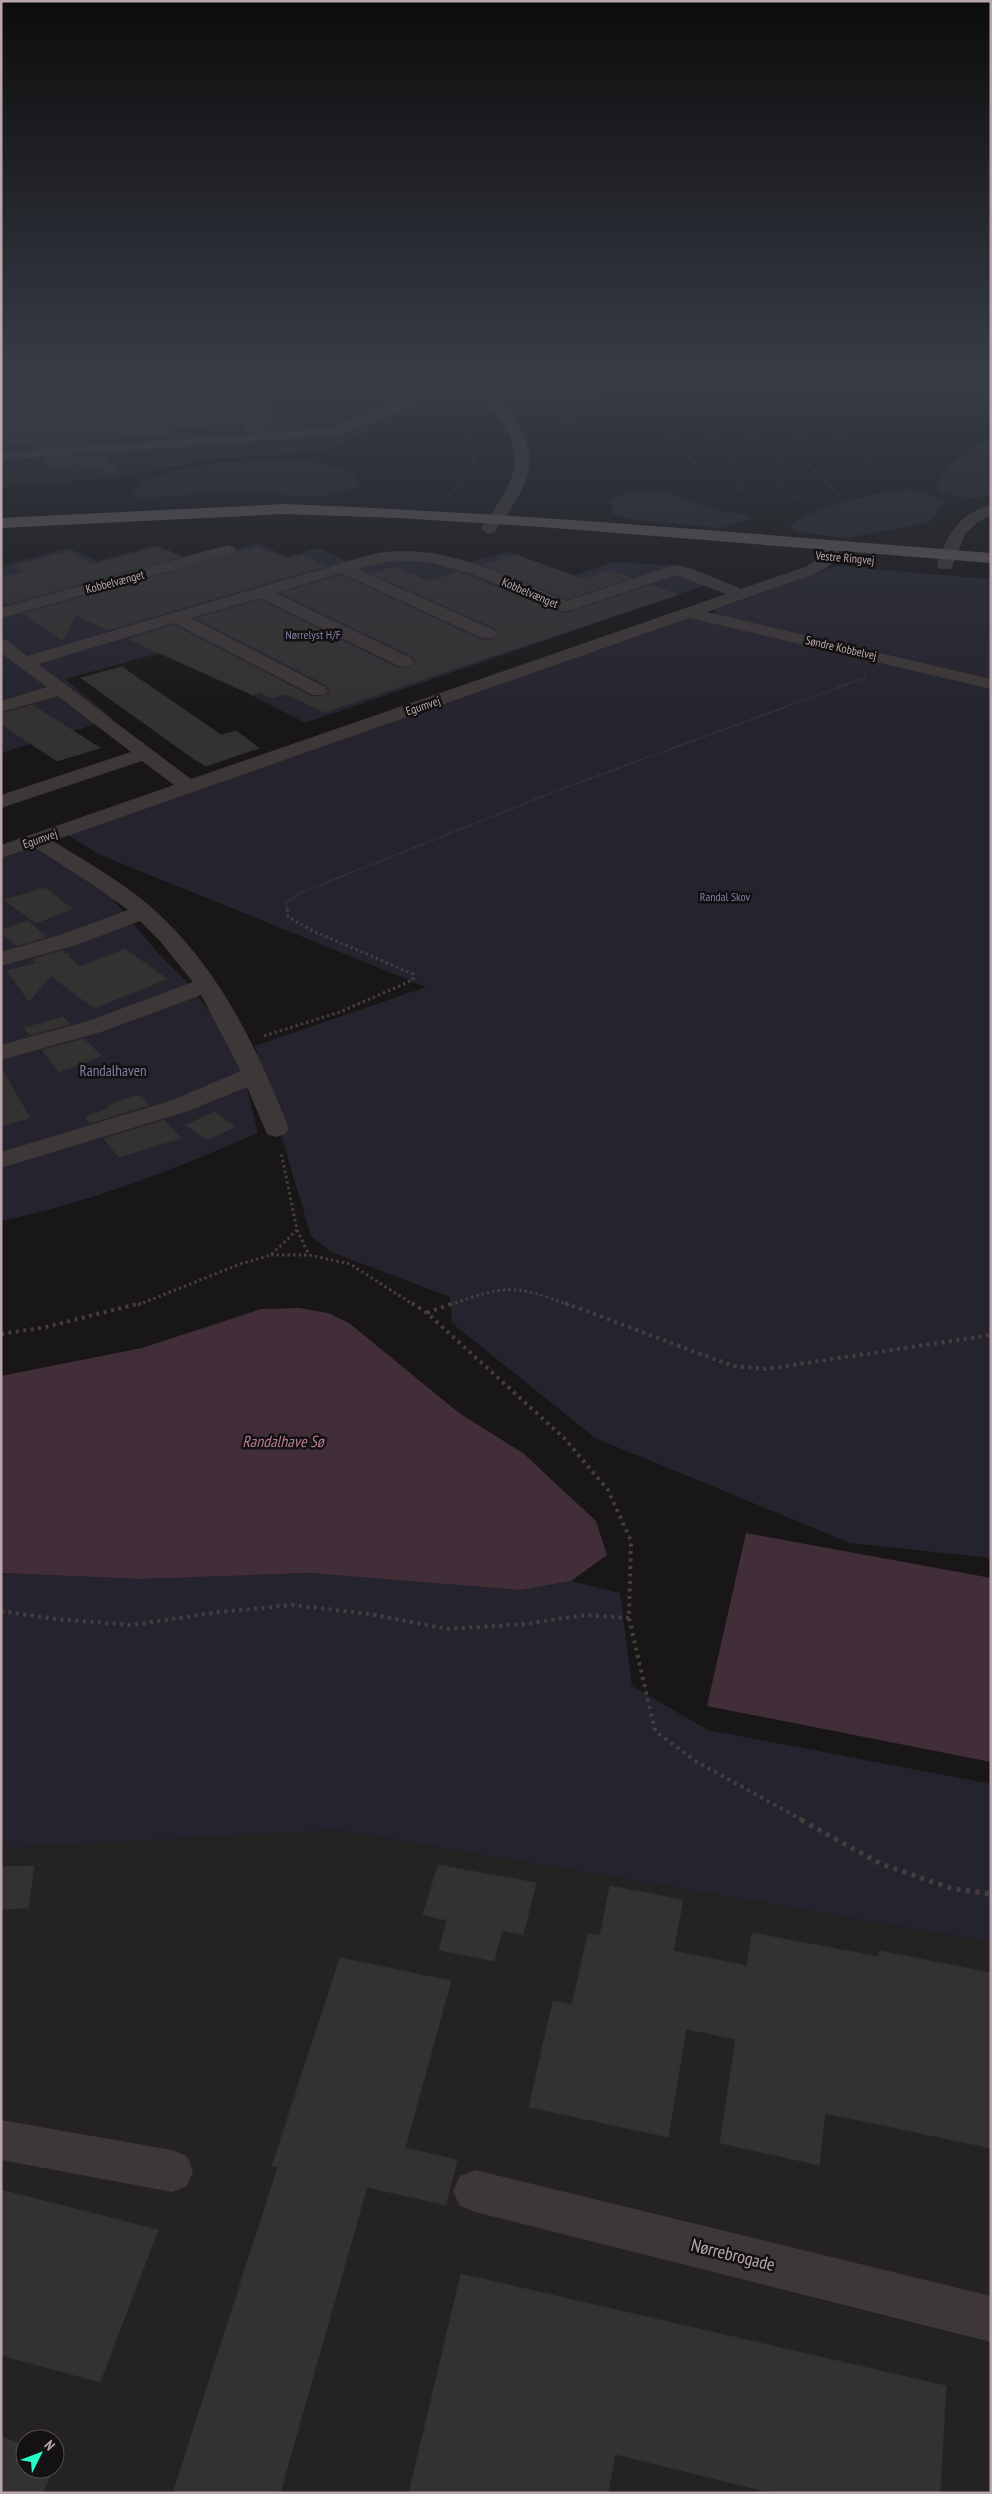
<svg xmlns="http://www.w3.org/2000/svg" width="992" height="2494" viewBox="0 0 992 2494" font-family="'PT Sans Narrow',sans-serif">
  <rect width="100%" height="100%" fill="#181616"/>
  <path fill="#252222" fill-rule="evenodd" d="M1,372h577l28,31 -202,13 -80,35 -115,9 -99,18 -109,9z
    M338,1830l653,112v551h-990v-645zM25,2439h30v30h-30z"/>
  <path fill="#25242e" d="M991,440v57l-24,1 -27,-6 -4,-5c14,-26 28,-36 55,-47z
    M261,460c32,1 73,-3 98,21v5c-41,20 -85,4 -129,5 -32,1 -63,8 -95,6l-2,-3c20,-29 95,-33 128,-34z
    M904,489l21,3 20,9 -14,19 -5,3 -80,15 -49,-6 -6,-4v-3c28,-19 79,-31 113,-36z
    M652,491c24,2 42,12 64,18 12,4 23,2 35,7v3l-29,9 -87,-8 -22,-6 -3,-15 19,-6z
    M258,543l30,14 30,-9 31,14 91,-6 30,6 39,-10 63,24 41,-14 68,4 40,14 -416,143 -138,-72 -102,28 48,40 -112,34v-187l68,-18 28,13 60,-16 29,13 45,-7z
    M836,566l155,13v100l-274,-64 -3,-5z
    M694,617l297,71v870l-141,-15 -255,-105 -143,-115 -2,-26 -119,-45 -20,-16 -56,-190 171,-59 -328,-133 -30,-19z
    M34,847l68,39 54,65 34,34 32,44 22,46 14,58c-83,36 -168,70 -257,88v-363z
    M1,1573l140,6 168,-6 211,17 51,-9 49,12 12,93 76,44 283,54v158l-653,-112 -337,18z"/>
  <path fill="#422e38" d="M299,1308l29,5 21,10 110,90 64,40 73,68 11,34 -36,26 -51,9 -211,-17 -168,6 -140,-6v-197l141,-28 119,-39z
    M746,1533l245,45v184l-284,-56z"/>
  <path fill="#343131" stroke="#343030" d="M1,372h250l27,58 -32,2 -4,-8 -70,4 2,6 -88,6 4,4 -56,4 -3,-4 -30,2z
    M101,455l18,18 -40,-9 -29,5 -8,-10z
    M257,547l31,12 14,-4 23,11 -217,64 -32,-15 -14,25 -39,-26z
    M155,548l8,4 5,-1 11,6 -171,47 -7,-4v-22l23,-6 -10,-6 53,-14 26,13z
    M516,555l67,24 26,-9 22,8 -65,21 -82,-34z
    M394,567l35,15 29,-10 106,42 87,-29 26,10 -353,117 -38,-18 -14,4 -12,-6 -7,3 -125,-56 46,-14 138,72 14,-1 4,-5 -4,-6 -130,-67 64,-18 138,68 14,-1 4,-5 -4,-6 -131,-63 60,-18 140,65h13l4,-5 -3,-7 -123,-54z
    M122,667l99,68 15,-4 23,17 -53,18 -12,-7 -113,-81z
    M33,705l7,5 60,38 -43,13 -56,-37v-10z
    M45,888l27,21 -36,14 -32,-23z
    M28,921l18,16 -29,9 -16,-13v-3z
    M125,949l42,30 -73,29 -43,-32 -22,25 -22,-30 30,-8 -4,-4 29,-8 4,4 3,-1 -1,2 12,11z
    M63,1017l7,7 -40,11 -6,-7z
    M84,1039l17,17 -16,6 1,1 -27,9 -17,-22z
    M1,1068l29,50 -29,8z
    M134,1096h7l8,9 -59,18 -5,-6 24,-8 -1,-2 4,-3z
    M215,1112l20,15 -28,13 -21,-15z
    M164,1120l17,18 -62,19 -15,-18z
    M438,1865l98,18 -13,52 -21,-5 -8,31 -55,-11 8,-30 -24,-5z
    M34,1866l-6,42 -27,1v-42z
    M610,1886l73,14 -10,51 74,15 5,-33 127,24v-6l112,22v175l-166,-35 -6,52 -99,-22 16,-104 -50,-10 -18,108 -139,-30 24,-106 19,4 16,-71 12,2z
    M340,1958l111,23 -46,167 52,12 -11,45 -79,-18 -87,306h-107l105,-326 -6,-1z
    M1,2190l157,40 -58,152 -99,-27z
    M461,2274l485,112 -6,107h-168l-157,-39 -7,39h-199z
    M1,2437l24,8v24h28l-10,24h-42z"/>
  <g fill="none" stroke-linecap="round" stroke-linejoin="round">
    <path stroke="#453d3e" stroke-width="2" stroke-dasharray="1 2" stroke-linecap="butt" d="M371,376l28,6
      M513,391l33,-16 -3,-3
      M444,395c15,21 40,52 26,79 -5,9 -15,16 -22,23
      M678,401l61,62
      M640,403l76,-5 65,62
      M569,410l92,18
      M529,411l110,-8 59,63
      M276,415l103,-43
      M564,416l17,3 -12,4 -12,-3z
      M735,416l77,-5 56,49
      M782,420l39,37
      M535,421l22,-1
      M809,465l31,30
      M767,468l30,31
      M725,471l30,32
      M287,909l-1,-6 14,-10 259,-103 308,-113"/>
    <path stroke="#453d3e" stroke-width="3" stroke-dasharray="2.5 3" stroke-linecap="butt" d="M264,1036l76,-24 73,-32v-6l-100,-43 -25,-14 -1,-10
      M297,1230l12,25
      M271,1255h38l41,9 64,41
      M138,1305l102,-41 31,-9 26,-25 -16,-78
      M450,1305c55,-20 64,-21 119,0"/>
    <path stroke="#453d3e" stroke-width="4" stroke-dasharray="3 4.5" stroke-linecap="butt" d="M412,1303l15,10 138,126 43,51 23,51 -2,77 26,113 42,31 107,59
      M565,1303l168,63 33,3 225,-34
      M427,1313l26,-10
      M1,1334l45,-7 95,-24
      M1,1611l54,8 77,6 88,-13 72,-7 78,9 77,15 78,-5 60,-9 44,3"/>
    <path stroke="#453d3e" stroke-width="5" stroke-dasharray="4 5.5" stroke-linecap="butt" d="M801,1820l80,44 69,24 41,6"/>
    <path fill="#3e3737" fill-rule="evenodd" d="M411,372h12l7,9 3,8c-13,18 -79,41 -102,47l-330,24v-8l329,-24 84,-35 5,-5 -1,-7z
      M463,372h13c22,25 58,58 53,95 -3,24 -22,47 -35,65l-5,2 -8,-5c9,-14 20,-28 27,-43 23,-47 -21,-80 -45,-114z
      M991,505v10l-13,7 -13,12 -14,35h-12l-2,-3c8,-29 23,-54 54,-61z
      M833,541l8,5 -7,17 -17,10 -110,39 284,67v10l-301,-71 -637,223c29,18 59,35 86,56 75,60 116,145 150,232l-4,5 -9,3 -9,-3 -20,-47 -59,24 -187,57v-16l169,-51 71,-30 -40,-76 -97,36 -103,29v-15l87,-24 105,-39 -33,-41 -20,-20 -64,24 -75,21v-14l59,-17 68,-25 -30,-22 -64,-41 -33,11v-13l173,-60 -32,-24 -141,47v-13l130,-43 -73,-56 -57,16v-11l46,-14 -46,-34v-14l6,1 20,16 309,-91c16,-5 32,-11 49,-13 64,-7 124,25 181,49l109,-36 18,4 48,20 64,-22 16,-10 6,-14zM410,561l23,2 39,11 93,38 111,-37 50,19 -535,185 -153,-115 136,-41 139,72h12l3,-4 -3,-4 -134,-69 69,-20 139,68h12l3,-4 -3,-4 -135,-65 65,-20 141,65h12l3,-4 -3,-4 -137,-61 29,-7z
      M228,545l6,2 2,3 -2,3 -233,65v-10z
      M1,2120l171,30 15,6 6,15 -6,15 -15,6 -171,-32z
      M475,2170l516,126v46l-516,-130 -15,-6 -7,-15 7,-15z"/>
    <path fill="#5d5254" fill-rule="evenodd" d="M284,504c236,9 471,30 707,49v10l-449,-36 -143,-9 -115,-4 -283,14v-10z"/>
  </g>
  <linearGradient id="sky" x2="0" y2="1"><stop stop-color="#0d0c0c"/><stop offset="0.52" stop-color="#373c47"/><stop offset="1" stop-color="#373c47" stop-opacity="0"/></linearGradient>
  <rect width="992" height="721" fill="url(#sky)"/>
  <g text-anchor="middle" stroke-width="5" stroke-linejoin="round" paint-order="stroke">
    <g font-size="12" fill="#b9a7ab" stroke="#131111">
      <text transform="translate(845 558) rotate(5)" y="4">Vestre Ringvej</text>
      <text transform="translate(115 582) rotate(-15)" y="4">Kobbelvænget</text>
      <text transform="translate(530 593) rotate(23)" y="4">Kobbelvænget</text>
      <text transform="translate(841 648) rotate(13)" y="4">Søndre Kobbelvej</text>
      <text transform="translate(423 706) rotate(-19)" y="4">Egumvej</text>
      <text transform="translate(40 839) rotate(-19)" y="4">Egumvej</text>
    </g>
    <g font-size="12" fill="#827da6" stroke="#131111">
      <text x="313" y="639">Nørrelyst H/F</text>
      <text x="725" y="901">Randal Skov</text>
    </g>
    <g font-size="15" fill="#827da6" stroke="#131111">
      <text x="113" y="1076">Randalhaven</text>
    </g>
    <g font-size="16" font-style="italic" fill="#b77b96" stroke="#131111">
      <text x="283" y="1447">Randalhave Sø</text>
    </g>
    <g font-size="18" fill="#b9a7ab" stroke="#131111">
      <text transform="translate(733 2255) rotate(14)" y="6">Nørrebrogade</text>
    </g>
  </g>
  <rect width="992" height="2494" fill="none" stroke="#b9a7ab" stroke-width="5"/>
  <g transform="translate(40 2454) rotate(48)"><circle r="24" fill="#131111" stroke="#554d4f"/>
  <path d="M0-4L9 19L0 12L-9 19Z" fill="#27ffc8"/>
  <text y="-8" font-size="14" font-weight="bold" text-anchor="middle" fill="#b9a7ab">N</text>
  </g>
</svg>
